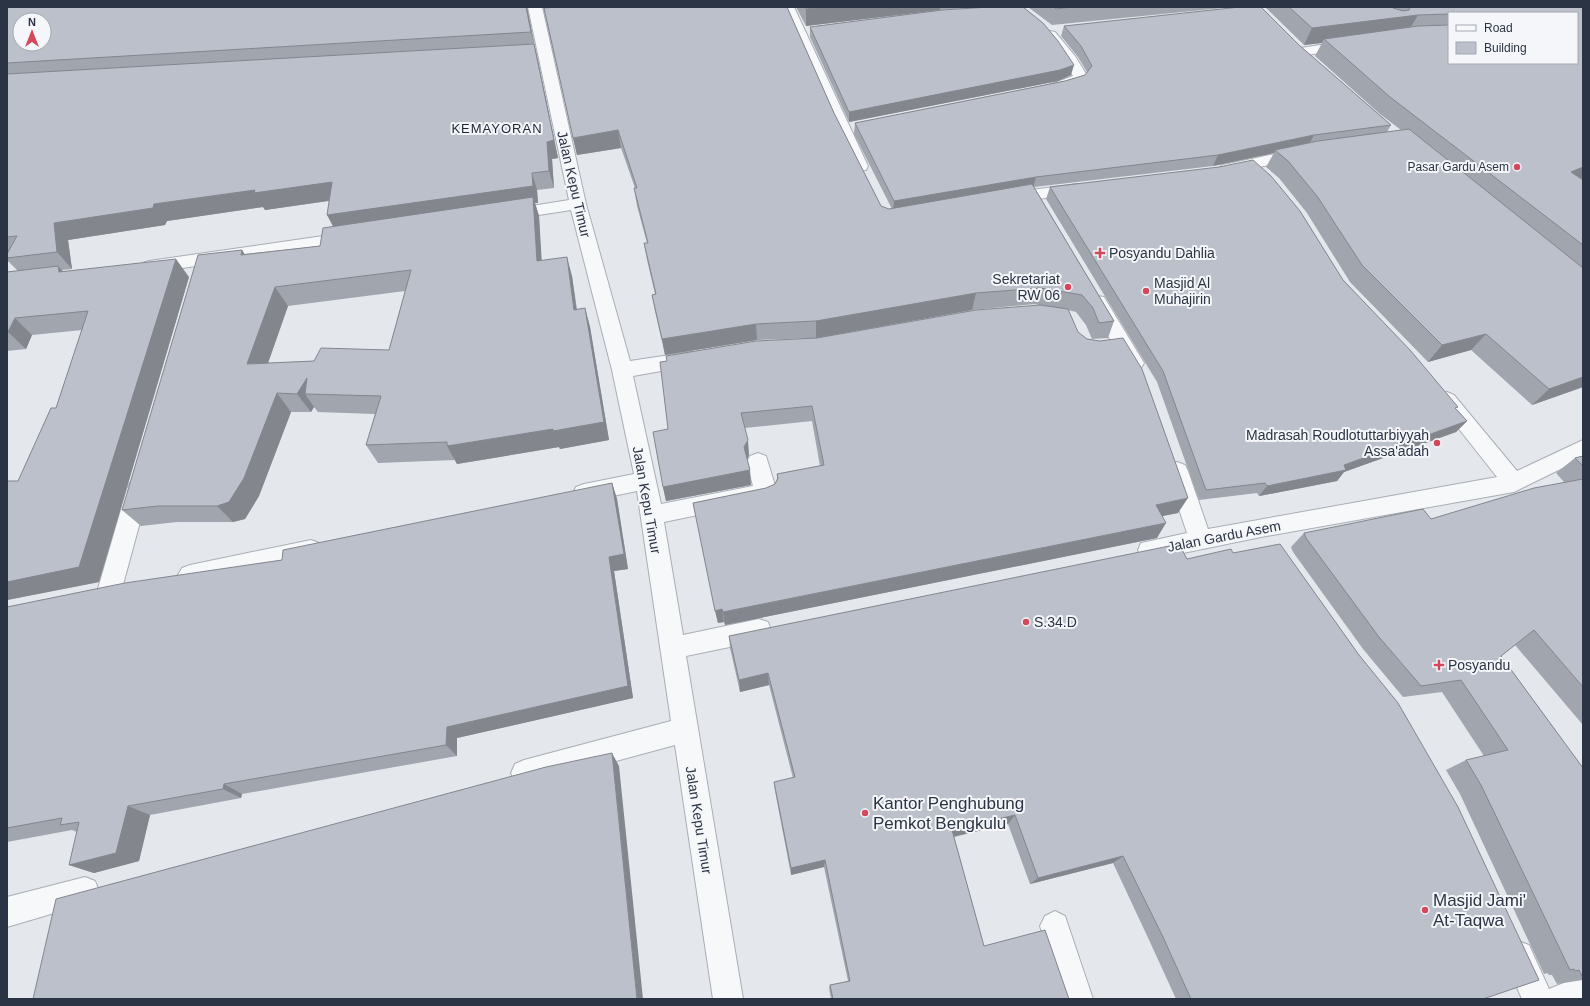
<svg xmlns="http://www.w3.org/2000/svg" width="1590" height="1006" viewBox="0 0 1590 1006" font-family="Helvetica,sans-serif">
  <rect width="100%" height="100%" fill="#e4e7ec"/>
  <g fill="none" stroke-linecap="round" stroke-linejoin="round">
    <g stroke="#a9aeb7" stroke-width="2">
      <path id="minor" d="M528,7h14l44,197 44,157 60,-9 7,2 3,5 -3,5 -7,2 -57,10 28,128 92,-18 -6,-24 3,-6 8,-3 8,3 11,36 -3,6 -8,3 -102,21 19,113 76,-16 9,3 3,8 -3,8 -9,3 -73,15 57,343h-30l-38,-254 -151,41 -9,-4 -4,-9 4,-9 9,-4 147,-39 -34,-230 -53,11 -8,-3 -3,-6 3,-6 8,-3 50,-10 -22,-104 -41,-160 -64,10 -6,-1 -3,-4 3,-4 6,-1 62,-10z
        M780,7h14l74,159 -2,4 -6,1 -6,-1 -2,-4z
        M1050,31l5,1 20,24 13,21c-6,10 -28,17 -39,14l-2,-3 2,-3 24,-9 -9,-15 -21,-26 2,-3z
        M1348,41l5,1 2,3 -2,3 -53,8 -5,-1 -2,-3 2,-3 5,-1z
        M1298,149l6,2 2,3 -2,3 -76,17 -6,-1 -2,-4 2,-4 6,-1z
        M1077,184l6,1 2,4 -2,4 -75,10 -6,-1 -2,-4 2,-4 6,-1z
        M351,232l6,2 3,4 -3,4 -208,31 -6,-2 -3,-4 3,-4 6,-2z
        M1097,296l7,1 37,61 3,5 -3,5 -7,2 -7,-2 -39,-66 2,-5z
        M1447,392l7,3 63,76 66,-31v18l-69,34 -253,45 -112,23 -8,-3 -3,-7 3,-7 46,-10 -21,-62 3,-6 8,-3 8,3 3,6 20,58 289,-52 -57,-72 -3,-5 3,-5z
        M138,480l8,3 3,6 -28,103 -4,7 -8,3 -8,-3 -4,-7 30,-103 3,-6z
        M311,540l8,3 3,7 -3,7 -8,3 -121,25 -8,-3 -4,-7 4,-7 8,-3z
        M85,877l10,4 4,10 -4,10 -88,26v-30z
        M1055,911l10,5 28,83h-30l-23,-73 5,-10z
        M1518,941l11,4 20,44 34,-14v24h-61l-19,-43 4,-11z"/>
    </g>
    <use href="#minor" fill="#f7f8fa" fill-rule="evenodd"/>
  </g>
  <path fill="#a1a5ae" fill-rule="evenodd" d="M7,7h520l31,151 -6,1 2,29 -17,2 1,13h-3l4,13 2,45 31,15 5,33 8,-1 5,19 19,113 -49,9 -1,-2 -102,17 -2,-4 -77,3 -12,-18 9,-31 -57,-2 -4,-5 -3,5h-20l-32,84 -14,23 -12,3h-56l-36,4 -19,-16 123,-256 75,-8 13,-20 -4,-25 -64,9 -2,-3 -96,14 -2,4 -97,15 4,29 -10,1 1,1 126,6 -90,305 -92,18v-119h11l38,-73 26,-78 -50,5 -6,14 -19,2v-79l11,-1 -11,-11zM405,291l-16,59 -75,11 -46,2 20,-57z
    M543,7h244l47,106 47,93 8,3h3l-38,-75 1,-11 210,-42 20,-6 2,-3 -9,-15 -17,-21 3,-10 235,19 92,80 -4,7 14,-2 -21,-16 -65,-58 7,-13 -18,2 -39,-38h318l-2,172 2,1v207l-51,18 -61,-55 -43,12 -78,-80 -43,-69 -28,-35 -13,-11 8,-14 -61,13 -179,21 80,134 -6,17 -16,1 -6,-14 -10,-13 -8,-2 10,22 100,181 -16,3 -5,22 -432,87 -1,-3 -6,1 -25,-120 73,-15 9,-4 2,-5v-5l43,-8 -8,-45 -67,7 4,27 -2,4 4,26 -85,16 -3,-14 5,-58 149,-91 222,-33 -4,-1 -63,6 -156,28 -59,2 -92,15 -10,-44 -3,-16 3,-1 -8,-34 -3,-17h3l-10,-37 -3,-18h1l-14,-40 -44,7zM1449,13h128l-128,50z
    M796,7h184l-40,3 -134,16z
    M1028,7h205l-181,18z
    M810,27l261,48 -13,6 -209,41 -39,-85z
    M1050,187l293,93 124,141 -11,11 -112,40 -7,9 -78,15 -2,-3 -58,7 -42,-118 -111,-183z
    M1583,456v269l-68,-80 -14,11 82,112v212l-26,4 -5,-9h-3l-2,-2 -3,1 -84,-180 -14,-24 20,-10 18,-4 -42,-64 -39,5 -40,-48 -70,-97 -2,-5 13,-14 127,-14 133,-37 -8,-9 19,-15z
    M612,483l5,16 11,70 -14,2 19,127 -176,40v18l-215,38 -1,4 -91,17 -11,46 -45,12 -25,-8 8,-33 -5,-2 -65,12v-235l275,-47z
    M1187,559l296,440h-307l-26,-57 -37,-79 -83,21 -22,-60 -54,13 30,109 85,53h-238l-2,-11 1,-3 18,-4 -24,-114 -33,8 -16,-84 -1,-9 19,-4 -24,-93 -29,7 -10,-44 -1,-12z"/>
  <path fill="#83868d" d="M526,7h1l8,42 -4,-17z
    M826,7h114v3l-134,16v-17z
    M1418,15l-10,17 -84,7 -2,4 -18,2 8,-17z
    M534,44l4,17 20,97 -6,1 2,29 -5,-17z
    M1074,65l-3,10 -13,6 -209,41v-10z
    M618,130l3,18 -44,7 -4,-17z
    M1314,135l-6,11 -33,4 -1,3 -61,13 5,-11z
    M1583,167v11l-27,11 15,-17z
    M532,173l5,17 1,13h-3l4,13 4,65 -207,-49 -9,-17z
    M1036,177l-3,11 -140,23 1,-10z
    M332,182l9,17 -76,11 -2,-3 -96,14 -2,4 -97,15 4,29 -15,-17 -3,-29 100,-19 101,-14z
    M242,250l13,20 -14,-15z
    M567,257l5,19 7,53 -5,-19z
    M176,259l13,18 -90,305 -92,18v-18z
    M58,266l16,18 -15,-12z
    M275,287l13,19 -27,77 -14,-19z
    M976,293l-4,17 -156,28v-17z
    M585,308l5,19 19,113 -49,9 -1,-2 -102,17 -10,-18 106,-17z
    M15,318l17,17 -6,14 -18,-17z
    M756,324l1,16 -92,15 -3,-16z
    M1486,334l-15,16 -43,12 14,-17z
    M1583,377v10l-51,18 17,-16z
    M307,378l-2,16 9,13 -3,5 -14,-18z
    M277,393l14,19 -32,84 -14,23 -12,3 -16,-16z
    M1467,421l-11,11 -112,40 -7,9 -78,15 8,-10 77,-21z
    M748,440l1,15 -3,7 -2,-15z
    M750,470l1,15 -85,16 -3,-14z
    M612,483l5,16 11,70 -14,2 19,127 -176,40v18l-11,-11 1,-18 162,-170z
    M1188,498l-10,15 -31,6 9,-14z
    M1166,523l-9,15 -432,87 -2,-13z
    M722,609l2,13 -6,1 -3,-12z
    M768,673l1,12 -29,7 -1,-12z
    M612,753l7,13 24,233h-6z
    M224,784l18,10 -1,4 -18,-9z
    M128,806l22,9 -11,46 -45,12 -25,-8z
    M1015,815l-7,9 -61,14 5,-8z
    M1123,856l-10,7 -83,21 8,-6z
    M825,860l-1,7 -33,8v-7z"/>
  <path fill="#bbc0ca" stroke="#83868d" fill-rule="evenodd" d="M7,7h519l5,25 -524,31zM20,20h24v24h-24z
    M558,7h229l47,106 47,93 8,3 143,-25 82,137 -15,2 -6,-15 -11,-13 -42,-7 -64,5 -160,28 -60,3 -94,15 -10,-44 4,-1 -12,-51h4l-14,-55h3l-19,-58 -45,8 -29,-130z
    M805,7h21l-20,2z
    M990,7h33l20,16 15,18 16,24 -14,5 -211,42 -39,-85 132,-17z
    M1054,7h17l-15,2z
    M1240,7h21l38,38 92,80 -77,10 -96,20 -182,22 -142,24 -39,-78 210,-42 20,-6 7,-9 -11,-20 -17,-20z
    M1289,7h103l1,1 10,3 6,-1 1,-3h173v160l-12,5 12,8v65l-193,-148 -66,-58 94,-13 31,-1v38h128v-50h-128v1l-31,1 -106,13z
    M534,44l20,96 -7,2 2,29 -17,2 1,13 -206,29 5,-33 -78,11 1,-3 -101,14 -1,4 -99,15 3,29 -50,6v-4l10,-18 -10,1v-163z
    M1409,129l174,139v109l-34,12 -63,-55 -44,11 -80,-80 -45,-69 -29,-35 -13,-11 43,-9z
    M1253,160l18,16 29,35 43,69 67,70 48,57 -3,1 12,13 -123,44 2,5 -79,16 -2,-3 -59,7 -43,-119 -113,-184 169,-20z
    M533,197l4,64 30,-4 7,53 11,-2 19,114 -51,9v-2l-106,17v-4l-81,3 15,-49 -76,-2 2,-16 -10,16 -20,-1 -33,85 -15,24 -12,4h-59l-36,4 76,-255 44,-5 -1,5 79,-9 3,-18zM411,270l-22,80 -68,-2 -7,13 -67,3 28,-77z
    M176,259l-97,308 -72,15v-101h11l33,-73h5l32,-97 -73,7 -7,14h-1v-60l51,-6 1,6z
    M1040,305l28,4 10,23 9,7 13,2 23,-3 19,31 46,129 -32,7 10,18 -443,89 -1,-3 -7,2 -22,-108 73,-15 9,-4 3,-6 -1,-4 47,-9 -12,-59 -71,7 7,27 -4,7 6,23 -87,17 -10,-55 15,-3 -8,-67 7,-1 -1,-5 90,-15 61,-3 159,-28z
    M1583,456v10l-8,-8z
    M1583,479v208l-49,-57 -33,26 82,112v210l-4,-8 -4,1 -1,-2 -4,1 -89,-185 -15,-25 42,-10 -47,-70 -40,6 -42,-49 -73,-99 -2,-5 119,-24 8,10 103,-31z
    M612,483l12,71 -15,3 19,129 -181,41 -1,18 -222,39 -1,5 -95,17 -12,47 -47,12 10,-43 -19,3 2,-7 -55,10v-221l118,-24 157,-23 1,-10z
    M1179,544l8,15 44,-10 2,4 47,-9 79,111 39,48 60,104 81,173 -56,19h-292l-28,-62 -40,-81 -85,22 -23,-63 -63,15 32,116 61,-16 24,69h-236l-3,-14 20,-4 -25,-121 -34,8 -17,-86 21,-5 -27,-104 -29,7 -10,-44z
    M612,753l25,246h-604l23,-100 490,-132z"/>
  <g fill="#d1495b" stroke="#f4f6f9" stroke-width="1.5">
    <circle cx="1517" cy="167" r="4"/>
    <path d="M1098 247h4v4h4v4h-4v4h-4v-4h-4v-4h4z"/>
    <circle cx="1068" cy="287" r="4"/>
    <circle cx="1146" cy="291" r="4"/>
    <circle cx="1437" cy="443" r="4"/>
    <circle cx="1026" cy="622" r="4"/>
    <path d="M1437 659h4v4h4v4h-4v4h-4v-4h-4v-4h4z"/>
    <circle cx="865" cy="813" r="4"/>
    <circle cx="1425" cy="910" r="4"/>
  </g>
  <g text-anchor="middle" stroke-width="4" stroke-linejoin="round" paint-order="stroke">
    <g font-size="12" fill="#2b3445" stroke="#f4f6f9" text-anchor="end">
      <text x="1509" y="171">Pasar Gardu Asem</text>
    </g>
    <g font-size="13" letter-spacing="1" fill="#1d2536" stroke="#f4f6f9">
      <text x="497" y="133">KEMAYORAN</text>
    </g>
    <g font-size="14" fill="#2b3445" stroke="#f4f6f9">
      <text transform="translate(574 184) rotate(77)" y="5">Jalan Kepu Timur</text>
      <text transform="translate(647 500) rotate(80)" y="5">Jalan Kepu Timur</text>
      <text transform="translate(1224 536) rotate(-11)" y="5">Jalan Gardu Asem</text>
      <text transform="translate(699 820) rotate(81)" y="5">Jalan Kepu Timur</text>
    </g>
    <g font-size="14" fill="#2b3445" stroke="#f4f6f9" text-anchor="start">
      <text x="1109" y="258">Posyandu Dahlia</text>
      <text x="1060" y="284" text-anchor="end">Sekretariat<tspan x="1060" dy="16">RW 06</tspan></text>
      <text x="1154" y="288">Masjid Al<tspan x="1154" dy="16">Muhajirin</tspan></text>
      <text x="1429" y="440" text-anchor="end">Madrasah Roudlotuttarbiyyah<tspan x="1429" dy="16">Assa'adah</tspan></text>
      <text x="1034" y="627">S.34.D</text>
      <text x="1448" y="670">Posyandu</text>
    </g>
    <g font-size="17" fill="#2b3445" stroke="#f4f6f9" text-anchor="start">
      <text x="873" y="809">Kantor Penghubung<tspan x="873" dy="20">Pemkot Bengkulu</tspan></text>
      <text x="1433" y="906">Masjid Jami'<tspan x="1433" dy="20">At-Taqwa</tspan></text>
    </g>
  </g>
  <rect width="1590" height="1006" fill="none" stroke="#2b3445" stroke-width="16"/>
  <rect x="1448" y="12" width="130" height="52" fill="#f4f6f9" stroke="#a4a8b1"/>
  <rect x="1456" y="25" width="20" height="6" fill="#f7f8fa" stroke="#a4a8b1"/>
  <text x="1484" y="32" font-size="12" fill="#2b3445">Road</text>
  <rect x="1456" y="42" width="20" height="12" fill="#bbc0ca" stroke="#a4a8b1"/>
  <text x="1484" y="52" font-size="12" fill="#2b3445">Building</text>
  <g transform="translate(32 32)"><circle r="19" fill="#f4f6f9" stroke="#a4a8b1"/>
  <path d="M0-3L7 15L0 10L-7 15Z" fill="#d1495b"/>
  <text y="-6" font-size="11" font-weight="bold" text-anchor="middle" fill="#2b3445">N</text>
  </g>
</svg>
